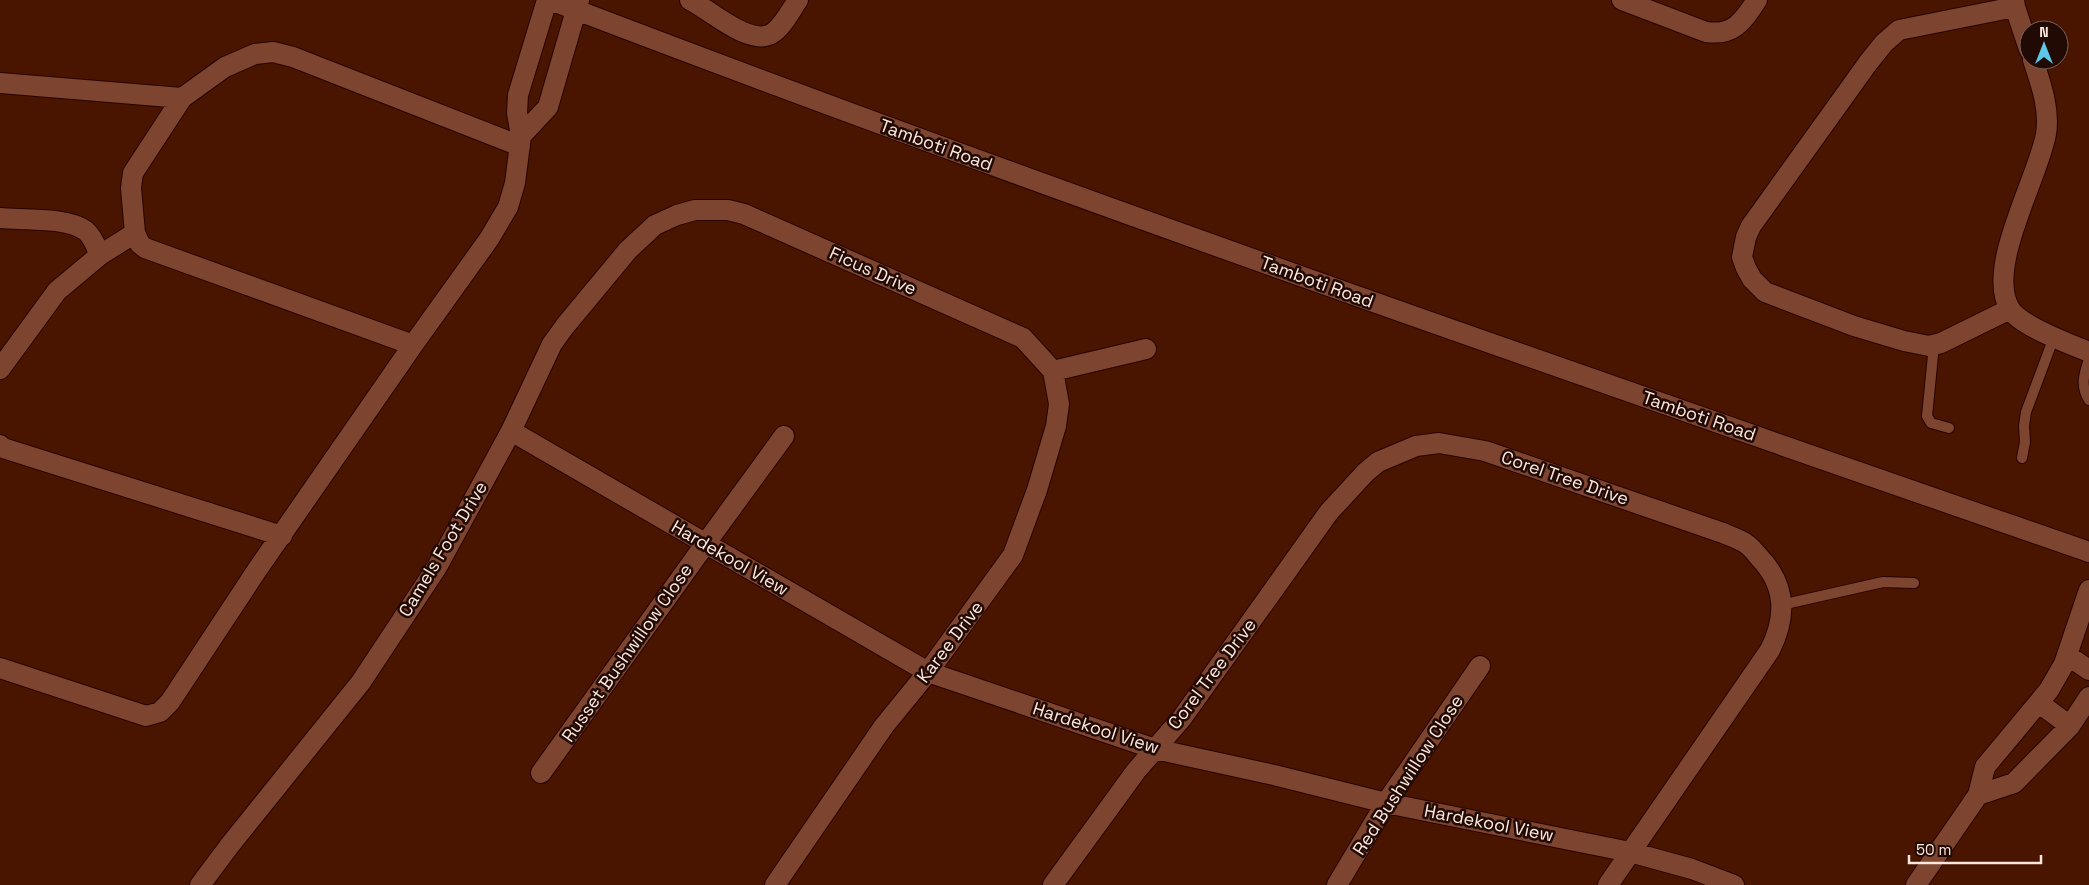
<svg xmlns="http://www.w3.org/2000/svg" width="2089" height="885" viewBox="0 0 2089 885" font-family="'Space Grotesk',sans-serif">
  <rect width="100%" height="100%" fill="#491500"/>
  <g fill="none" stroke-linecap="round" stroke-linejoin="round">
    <g stroke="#280300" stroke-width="12">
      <path id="service" d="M1934,345l-7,71 4,7 18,5
        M2089,359c-5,15 -9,27 0,41
        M2022,458l3,-16 -1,-16 2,-14 28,-75
        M1781,605l102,-23 31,1"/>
    </g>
    <g stroke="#280300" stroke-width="22">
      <path id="minor" d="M550,0c509,195 1024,373 1539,552
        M690,0c20,10 59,46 81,34 11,-6 20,-24 27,-34
        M1622,0l84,32c28,4 37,-11 51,-32
        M2014,0l1,7 14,42
        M2033,60c8,24 17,49 13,74 -8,45 -61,134 -36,175 10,17 60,35 79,43
        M0,83l182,15
        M521,136l27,-29 31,-107
        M0,218c23,2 68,-1 86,13 7,6 10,16 14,24
        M2010,309l-69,34 -12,3 -25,-5 -50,-15 -89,-34 -13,-13 -6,-11 -4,-11 4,-20 5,-11 117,-163 16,-20 15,-13 116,-23
        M413,345l-268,-97 -5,-4 -5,-11 -4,-45 2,-15 49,-75 43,-31 30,-13 18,-2 20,5 227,89
        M0,369l57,-78 43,-36 35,-22
        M1053,371l93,-22
        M511,431l417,241 227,77 119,26 112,28 244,49 62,17 42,16
        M0,445v2l282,89
        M2067,655l22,15
        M0,668l146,48 14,-4 10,-10 87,-132 156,-225 76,-106 19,-32 7,-24 6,-47 -4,-23 1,-18 29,-95
        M2039,703l31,23
        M541,773l165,-230 78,-107
        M1978,795l36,-12 56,-57 19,-29
        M200,885l30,-40 131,-163 76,-115 74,-136 41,-87 13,-18 63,-76 27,-25 22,-10 18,-5h33l16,4 279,124 30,33 6,33 -3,22 -19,64 -24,65 -85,117 -44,54 -109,159
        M1053,885l83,-114 46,-53 147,-206 37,-40 12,-10 38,-16 23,-3 46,8 238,82c7,3 16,6 22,10 5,3 10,9 14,14 27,28 28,59 11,93l-162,235
        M1337,885l49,-82 94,-137
        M1916,885l62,-90 7,-28 64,-77 15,-26 25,-74"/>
    </g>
    <use href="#service" stroke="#7d442f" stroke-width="10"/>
    <use href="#minor" stroke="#7d442f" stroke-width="20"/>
  </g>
  <g text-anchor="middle" stroke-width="5" stroke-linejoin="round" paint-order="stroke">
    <g font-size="18" fill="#fce7df" stroke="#210a03">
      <text transform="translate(936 145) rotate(20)" y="6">Tamboti Road</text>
      <text transform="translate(873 271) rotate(24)" y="6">Ficus Drive</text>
      <text transform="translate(1317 282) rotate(20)" y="6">Tamboti Road</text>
      <text transform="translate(1699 416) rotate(19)" y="6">Tamboti Road</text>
      <text transform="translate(1565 478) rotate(19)" y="6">Corel Tree Drive</text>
      <text transform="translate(443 549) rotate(-59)" y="6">Camels Foot Drive</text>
      <text transform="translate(730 558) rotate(30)" y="6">Hardekool View</text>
      <text transform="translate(950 642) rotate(-53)" y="6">Karee Drive</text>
      <text transform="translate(627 653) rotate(-55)" y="6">Russet Bushwillow Close</text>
      <text transform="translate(1212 674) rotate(-53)" y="6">Corel Tree Drive</text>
      <text transform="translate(1096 728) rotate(18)" y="6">Hardekool View</text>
      <text transform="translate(1408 775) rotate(-57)" y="6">Red Bushwillow Close</text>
      <text transform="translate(1489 823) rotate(11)" y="6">Hardekool View</text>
    </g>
  </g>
  <g transform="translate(2044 45)"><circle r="24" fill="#210a03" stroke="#79625b"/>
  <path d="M0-4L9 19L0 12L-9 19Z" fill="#5cc7e8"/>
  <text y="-8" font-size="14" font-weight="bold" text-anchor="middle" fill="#fce7df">N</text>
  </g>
  <path d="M1909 855v8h132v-8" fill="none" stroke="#fce7df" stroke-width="2.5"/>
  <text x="1916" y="855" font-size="15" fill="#fce7df" stroke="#210a03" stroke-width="4" paint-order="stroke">50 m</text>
</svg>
